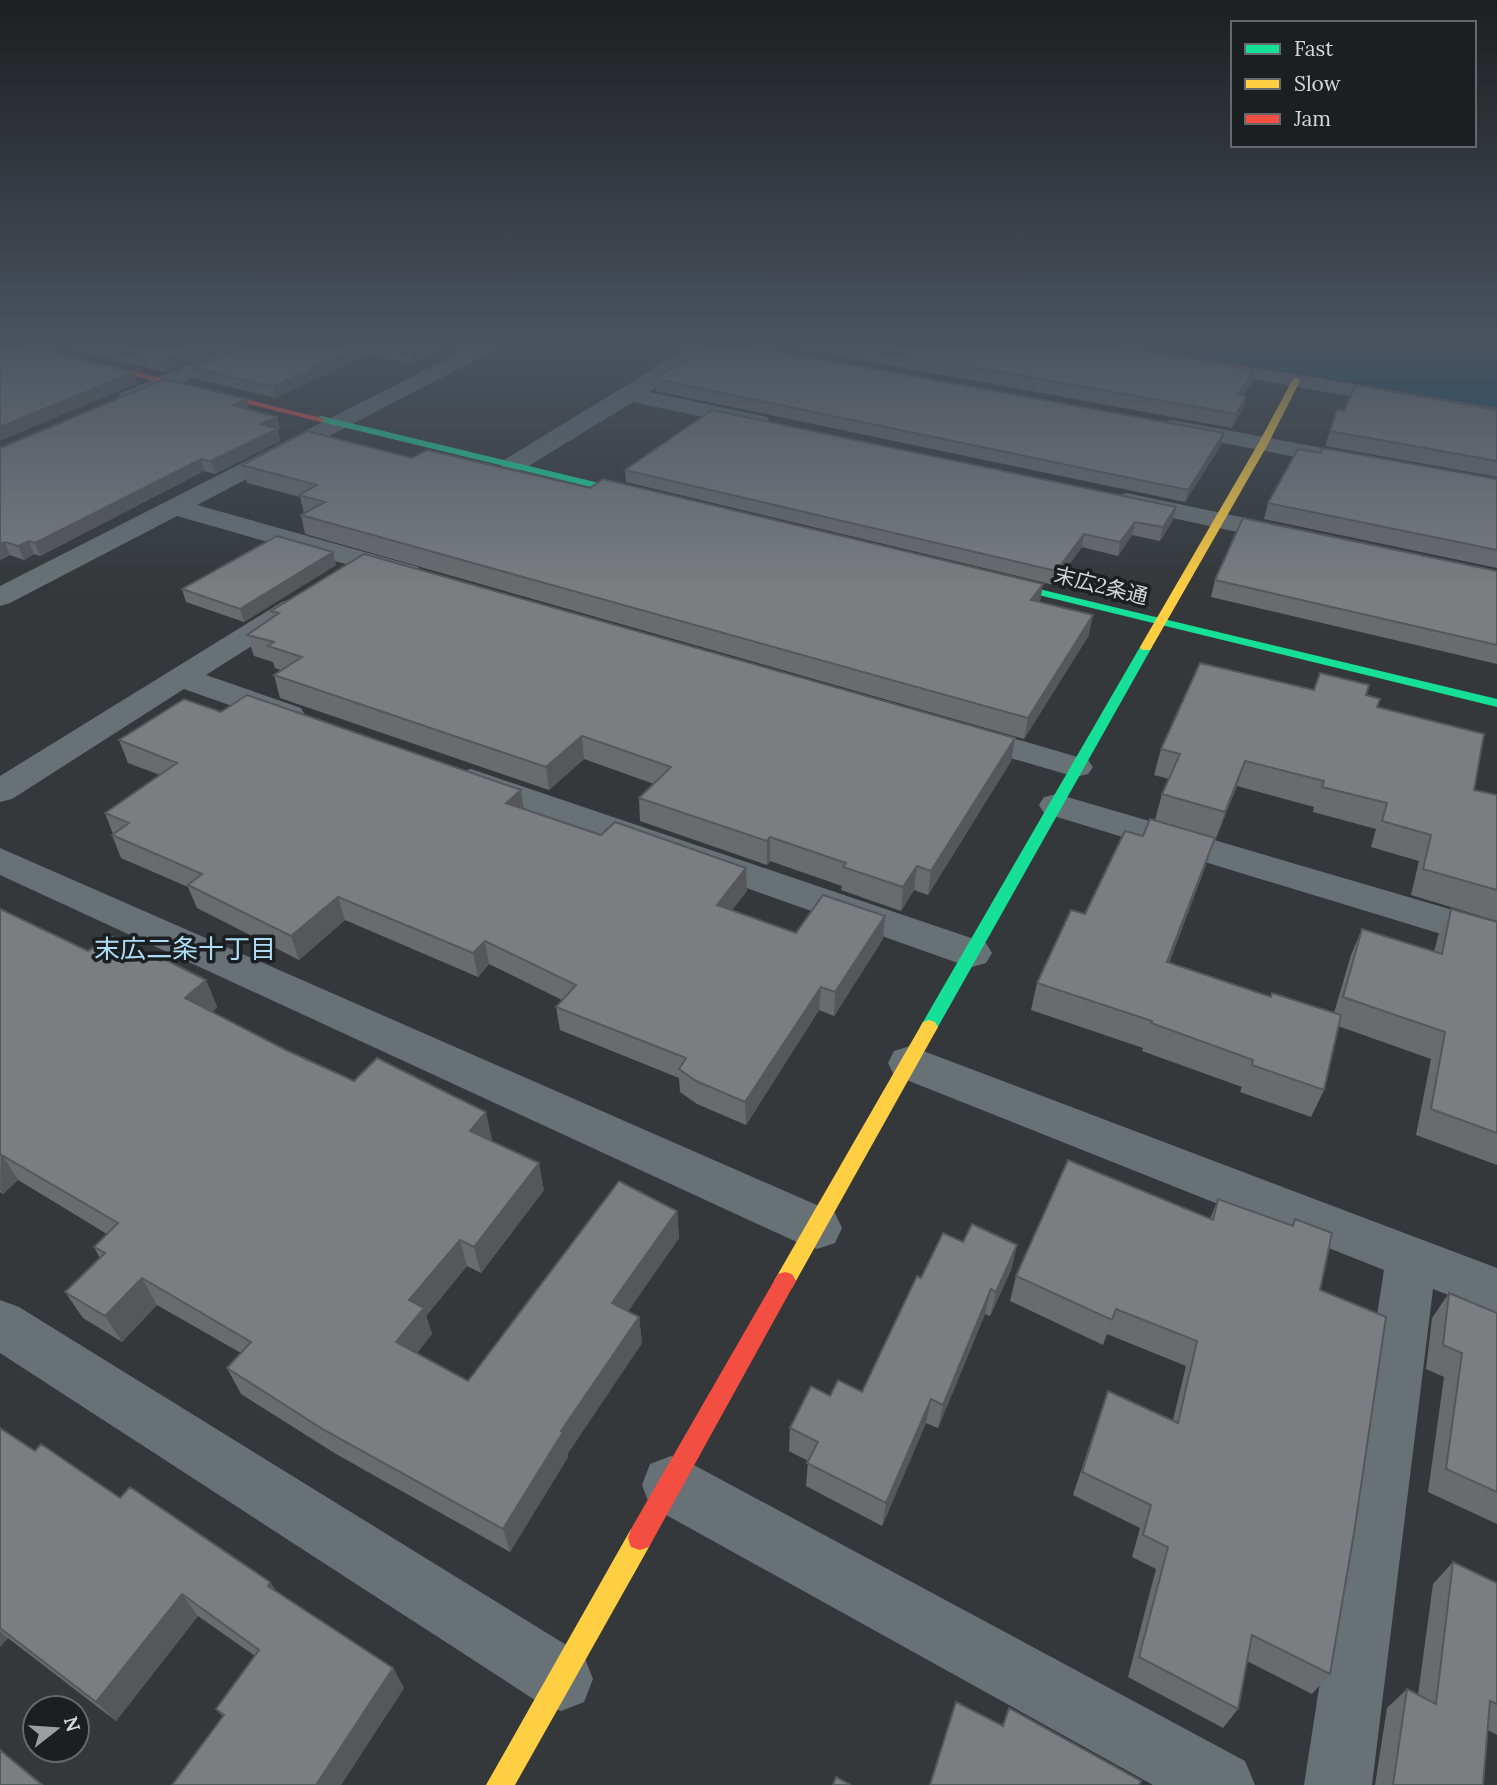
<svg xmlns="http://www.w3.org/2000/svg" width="1497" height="1785" viewBox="0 0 1497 1785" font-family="Lora,'Noto Sans JP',serif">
  <rect width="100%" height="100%" fill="#34383a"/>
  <path fill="#0a4a64" d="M1132,341h365v66l-368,-63z"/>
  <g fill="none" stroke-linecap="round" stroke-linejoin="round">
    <path stroke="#6c7476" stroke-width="2.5" stroke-dasharray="3.5 3.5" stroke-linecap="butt" d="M1332,356l7,-15"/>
    <path fill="#687276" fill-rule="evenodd" d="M245,341h27l-3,4 -132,58h-16l-3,-5 3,-5z
      M482,341h25l-3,4 -307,160 221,62 4,6 -4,6 -10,2 -10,-2 -221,-63 -167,87 -10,3v-20z
      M699,341h24l-74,51 118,25 3,5 -3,5 -8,2 -126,-27 -111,68 -9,2 -9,-2 -3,-5 3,-5z
      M1202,359l295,49v14l-302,-53 -3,-4 3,-4z
      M1172,420l178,33 9,2 3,5 -3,5 -9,2 -186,-35 -3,-5 3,-5z
      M1126,493l167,35 9,2 4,6 -4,6 -9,2 -176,-38 -4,-5 4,-5z
      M292,599l10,3 5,6 -5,6 -96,61 95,33 4,7 -4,7 -12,3 -12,-3 -93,-33 -172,110 -12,3v-26l282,-174z
      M964,724l124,36 5,7 -5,7 -12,3 -124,-36 -5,-7 5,-7z
      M471,769l515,174 6,10 -6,10 -14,4 -14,-4 -499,-177 -5,-7 5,-7z
      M1057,794l440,129v28l-453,-138 -5,-8 5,-8z
      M0,848l835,365 7,15 -7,15 -18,6 -18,-6 -799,-368z
      M910,1046l587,222v46l-64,-25 -61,496h-68l80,-515 -490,-195 -6,-12 6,-12z
      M0,1300l19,7 565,349 9,23 -9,23 -23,9 -23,-9 -538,-349z
      M671,1456l21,8 553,297 10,24h-102l-503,-279 -8,-21 8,-21z"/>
    <path fill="#16e098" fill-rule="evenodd" d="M321,416l324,78 5,3 -5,3 -327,-79v-4z
      M989,577l508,122v8l-512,-125v-4z
      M1146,643l6,4 -217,385h-12l-3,-5 3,-5 217,-375z"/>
    <path fill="#ffcf43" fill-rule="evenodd" d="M1296,378l4,3 -32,63 -116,203 -2,3h-8l-2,-3 118,-203 34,-63z
      M929,1020l6,2 3,5 -146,261 -7,2 -7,-2 -4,-7 4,-7 145,-252z
      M640,1526l9,3 3,9 -3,9 -134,238h-29l145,-256z"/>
    <path fill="#f24e42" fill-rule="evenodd" d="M0,341h11l315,78 -5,3 -321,-79z
      M785,1272l7,2 4,7 -4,7 -143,259 -9,3 -9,-3 -3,-9 3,-9 147,-255z"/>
  </g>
  <path fill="#696c6e" d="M37,341h201l-73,31z
    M257,341h203l-47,23 -46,-9 -91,43 -80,-19 -3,-11z
    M758,341h331l166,29 -3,13 -9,12 3,1 -3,13 -11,19z
    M655,379l566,66 -36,57 -529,-111z
    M249,409l28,8 3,12 -2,1 2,11 -65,33 -11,-3 -164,85 -6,-2 -10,6 -14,-5 -10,5v-112z
    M1497,410v67l-172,-31 5,-15 14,-20z
    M1321,453l176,26v89l-233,-49 4,-16z
    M412,458l628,144 49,33 -65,104 -719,-205 -4,-19 3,-2 -4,-16 -53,-14 -5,-18z
    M625,470l551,37 -3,13 -13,21 -28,-6 -14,21 -36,-9 -28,38 -428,-103z
    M336,565l-92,57 -58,-20 -4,-13z
    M1497,571v93l-286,-67 4,-17z
    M271,611l744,127 -4,23 -83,134 -14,-5 -13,21 -60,-21 1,-4 -72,-25 -3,4 -127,-44 -1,-23 15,-14 -70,-25 -35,31 -269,-92 -6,-23 7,-5 -6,-2 -2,-6 -19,-6 -7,-21 26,-18z
    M1314,690l52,5 11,12 97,83 23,5v126l-86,-26 8,-34 -48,-14 5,-18 -63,-17 1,-5 -77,-21 -21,52 -61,-18 7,-26 7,-15 -15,-4 7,-26z
    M221,712l303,97 223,82 -15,19 64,23 89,-17 -2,23 -49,77 -15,-6 -73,115 -49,-21 -17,-12 -1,-14 -119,-48 -4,-23 6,-7 -73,-36 -11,13 -133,-57 -46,40 -102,-52 -9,-21 -67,-29 -9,-23 1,-1 -8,-21 55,-38 -32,-12 -9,-23z
    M1206,865l-37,98 102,34 63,16 17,-58 11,-26 72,23 4,-16 13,-27 46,13v243l-81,-30 15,-76 -93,-33 -14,64 -13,27 -71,-25 2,-5 -100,-36 1,-3 -112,-38 6,-27 48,-69z
    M0,909l88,42 73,10 45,19 11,27 -5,5 74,38 68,31 138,58 -1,2 53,49 -63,83 -14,-7 -41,50 6,18 -15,19 51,28 209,-170 2,27 -51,73 11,6 3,26 -74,110v4l-58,95 -174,-98 -95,-60 -14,-26 14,-15 -84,-48 -35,37 -39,-24 -18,-26 35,-34 -6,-11 13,-13 -89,-54 -15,14 -3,-2z
    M1218,1199l74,27 3,-7 25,71 10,384 -18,20 -65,-33 -9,48 -15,19 -95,-51 28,-108 -24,-12 8,-29 -67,-33 26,-79 9,-25 65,29 13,-54 -79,-32 -4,11 -93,-44 6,-25 194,-57z
    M963,1242l54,3 -6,25 -21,46 -5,-2 -47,114 -12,-5 -44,103 -76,-40 2,-25 -19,-10 1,-23 40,-32 32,-4 59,-114z
    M1449,1293l48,20v211l-69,-32 16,-115 -18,-8 6,-51z
    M0,1428l35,23 235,131 6,9 117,77 11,20 -63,97h-169l51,-68 -7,-8 39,-53 -57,-40 -82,105 -108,-83 -8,9z
    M1453,1562l44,21v152l-9,-5 -5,55h-108l12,-77 20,-19 11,6 15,-111z"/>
  <path fill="#55585a" d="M209,341h29l-73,31 -3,-12z
    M435,341h25l-47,23 -2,-11z
    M365,344l2,11 -91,43 -3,-11z
    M1255,370l-3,13 -17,25 3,-14z
    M134,372l4,11 -138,58v-14z
    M1246,396l-3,13 -11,19 4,-14z
    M247,399l3,12 -17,-6z
    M277,417l3,12 -2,1 2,11 -65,33 -4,-13 50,-37z
    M1224,433l-3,12 -36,57 3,-12z
    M201,459l3,12 -164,85 -5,-13z
    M1176,507l-3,13 -13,21 3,-14z
    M1135,522l-3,13 -14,21 2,-14z
    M1084,534l-2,13 -28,38 2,-14z
    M29,541l5,13 -10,6 -6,-14z
    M5,542l5,13 -10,5v-16z
    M333,552l3,13 -92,57 -4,-13z
    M1043,584l-3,19 -9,-3z
    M1093,615l-4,20 -65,104 4,-21z
    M582,736l2,23 -35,31 -3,-23z
    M1015,738l-4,23 -83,134 3,-24z
    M1245,761l-8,25 -21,52 9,-26z
    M521,790l3,22 -18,-9z
    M770,837v24l-3,4v-24z
    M1215,838l-9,27 -48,125 9,-28z
    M917,866l-3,24 -13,21 2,-24z
    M746,868l1,23 -29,37 -1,-23z
    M338,897l7,23 -46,40 -8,-24z
    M885,916l-2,23 -49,77 1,-24z
    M485,941l4,23 -11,13 -5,-24z
    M206,980l11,27 -21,18 -11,-27z
    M821,987l-2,23 -73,115 -1,-23z
    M486,1112l6,27 -15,19 -7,-27z
    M1,1153l17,27 -15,14 -3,-5z
    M539,1163l5,27 -63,83 -7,-26z
    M677,1211l2,27 -63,91 -4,-26z
    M460,1240l7,26 -41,50 6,18 -27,33 -9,-25 13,-42z
    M1017,1245l-6,25 -21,46 6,-24z
    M142,1278l15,27 -35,37 -17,-26z
    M991,1289l-6,25 -47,114 5,-23z
    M639,1317l3,26 -74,110v4l-58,95 -7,-23 58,-98z
    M931,1399l-5,24 -44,103 4,-23z
    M270,1582l14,22 -16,-18z
    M182,1594l16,22 -82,105 -20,-19z
    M0,1631l8,7 -8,9z
    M393,1668l11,20 -63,97h-25z
    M0,1749l44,36h-2l-42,-35z"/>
  <path fill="#7a7e80" stroke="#55585a" stroke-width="2" d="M0,341h5l129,31 -134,55z
    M79,341h130l-47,19z
    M257,341h178l-24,12 -46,-9 -92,43 -80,-19z
    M714,341h9l501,92 -36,57 -533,-111z
    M829,341h260l166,29 -17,24 8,2 -10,18z
    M165,379l82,20 -14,6 44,12 -16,7 16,5 -66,32 -10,-2 -166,84 -6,-2 -11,5 -13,-4 -5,2v-96z
    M1356,385l141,25v51l-167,-30 7,-21 7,1z
    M712,410l464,97 -13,20 -28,-5 -15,20 -36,-8 -28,37 -431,-101z
    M307,431l105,27 15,-8 163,38 13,-9 440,105 -12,16 62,15 -65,103 -727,-203 24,-13 -26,-7 18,-10 -75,-20z
    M1323,448l174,31v71l-229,-47 30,-54 23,4z
    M1243,518l254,53v74l-282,-65z
    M277,536l56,16 -93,57 -58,-20z
    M364,554l651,184 -84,133 -14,-5 -14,21 -60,-20 3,-4 -76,-26 -3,4 -128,-43 32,-31 -89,-31 -36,31 -272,-92 28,-18 -34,-11 6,-4 -27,-7 32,-22 -8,-2z
    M1200,663l114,27 6,-17 49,12 -3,10 14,4 -3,8 107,27 -10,56 23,5v95l-74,-21 8,-34 -49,-14 5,-18 -65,-16 2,-6 -79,-20 -20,51 -63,-18 18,-40 -19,-5z
    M247,695l274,95 -15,13 95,32 14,-13 131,46 -29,37 79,28 27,-38 62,21 -50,76 -14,-5 -76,115 -49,-21 -17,-12 7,-11 -130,-51 20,-22 -91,-44 -12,12 -135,-56 -47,39 -103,-51 14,-11 -90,-39 17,-12 -24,-10 72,-50 -58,-23 65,-41 37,13z
    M1150,819l65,19 -48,124 104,35 1,-4 69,22 -17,75 -72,-25 1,-5 -102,-37 1,-2 -115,-38 34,-73 14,4 40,-83 18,5z
    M0,909l88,42 22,-15 51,25 3,-2 42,21 -21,18 101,52 68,31 23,-23 109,54 -16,19 69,32 -65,84 -14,-7 -51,60 15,8 -28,34 72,39 151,-200 58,30 -65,92 27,14 -78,114 2,1 -60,97 -179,-99 -97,-62 24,-26 -109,-64 -37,38 -40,-24 40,-39 -11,-6 24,-24 -118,-69z
    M1451,909l46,13v211l-66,-24 14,-77 -102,-35 19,-68 80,25z
    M1068,1160l145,60 5,-21 75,27 2,-7 37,14 -12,57 66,27 -32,216 -24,141 -78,-39 -14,74 -99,-52 29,-110 -25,-12 8,-30 -69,-33 26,-81 70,32 19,-82 -81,-32 -4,11 -96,-44z
    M972,1224l45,21 -21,47 -5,-3 -48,116 -12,-6 -45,104 -79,-40 11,-21 -28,-14 21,-42 19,10 8,-16 24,12 55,-116 4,2 22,-45 20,9z
    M1449,1293l48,20v179l-51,-23 16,-116 -19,-8z
    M0,1428l35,23 6,-7 79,54 10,-11 140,95 -2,4 125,82 -77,117h-144l52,-70 -8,-6 43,-59 -77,-56 -86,108 -96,-74z
    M1453,1562l44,21v121l-7,-3 -7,84h-90l14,-96 29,15z
    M956,1702l47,24 6,-18 132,73 -2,4h-209z
    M0,1750l42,35h-42z
    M836,1777l15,8h-18z"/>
  <linearGradient id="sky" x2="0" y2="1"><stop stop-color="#1d1f20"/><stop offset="0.58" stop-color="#4a5360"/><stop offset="1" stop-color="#4a5360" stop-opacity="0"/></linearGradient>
  <rect width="1497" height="591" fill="url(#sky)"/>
  <g text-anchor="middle" stroke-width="7" stroke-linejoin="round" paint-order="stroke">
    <g font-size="21" fill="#d2d7da" stroke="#1c1f21">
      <text transform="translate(1101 586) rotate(14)" y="7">末広2条通</text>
    </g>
    <g font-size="26" fill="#addcf5" stroke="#1c1f21">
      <text x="185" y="958">末広二条十丁目</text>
    </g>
  </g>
  <rect x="1231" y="21" width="245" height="126" fill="#1c1f21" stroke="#65696b" stroke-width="2"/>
  <rect x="1245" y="44" width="35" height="10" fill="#16e098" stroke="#65696b" stroke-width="2"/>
  <text x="1294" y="56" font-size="21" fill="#d2d7da">Fast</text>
  <rect x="1245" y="79" width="35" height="10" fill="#ffcf43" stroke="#65696b" stroke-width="2"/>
  <text x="1294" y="91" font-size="21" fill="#d2d7da">Slow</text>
  <rect x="1245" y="114" width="35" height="10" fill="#f24e42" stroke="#65696b" stroke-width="2"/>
  <text x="1294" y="126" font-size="21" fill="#d2d7da">Jam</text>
  <g transform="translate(56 1729) rotate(73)"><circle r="33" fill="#1c1f21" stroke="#65696b" stroke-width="2"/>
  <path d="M0-5L12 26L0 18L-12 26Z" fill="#9b9fa2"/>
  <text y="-10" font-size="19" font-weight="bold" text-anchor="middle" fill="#d2d7da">N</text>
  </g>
</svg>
